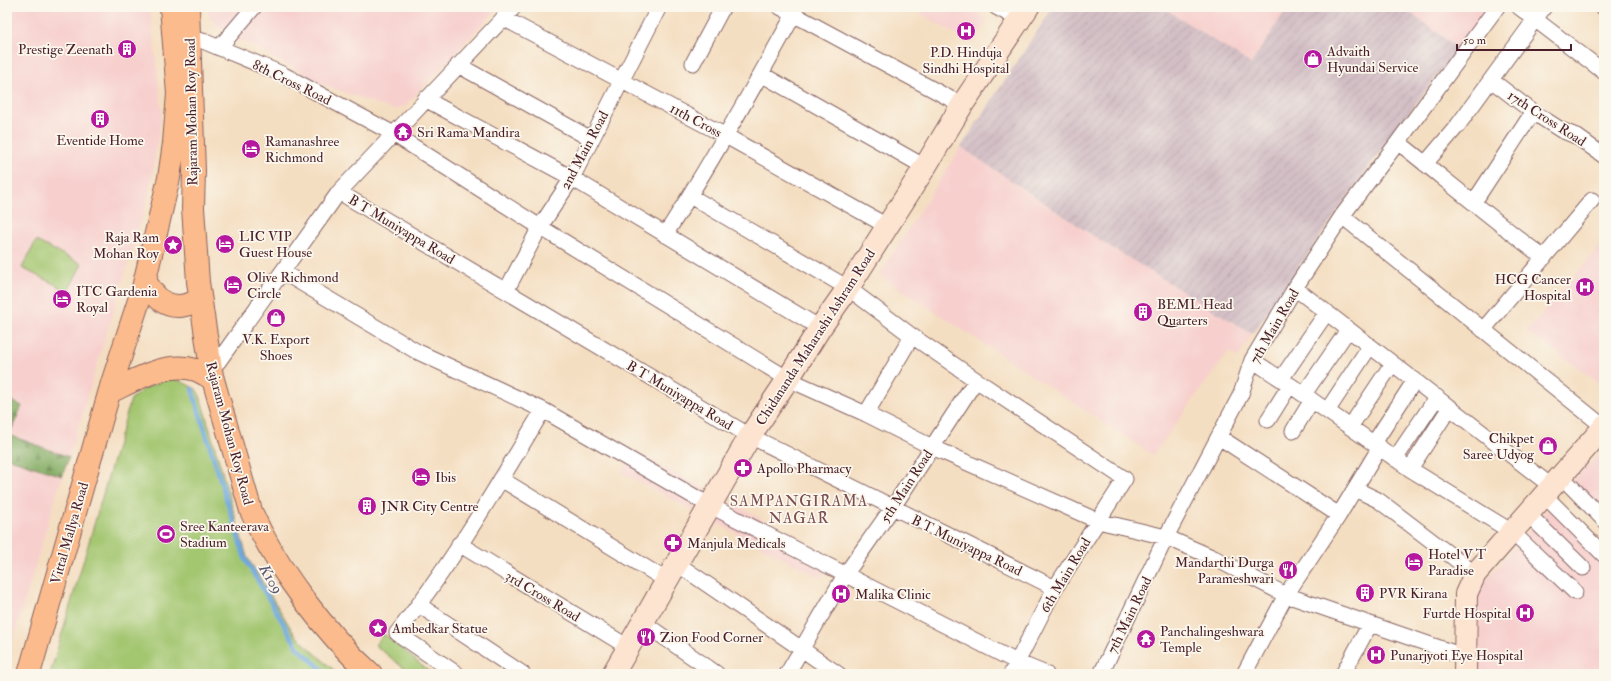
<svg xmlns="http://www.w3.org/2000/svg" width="1611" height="681" viewBox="0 0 1611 681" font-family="'IM FELL Double Pica',serif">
  <defs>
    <pattern id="industrial-furrows" width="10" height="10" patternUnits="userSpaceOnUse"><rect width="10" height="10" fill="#d2bec4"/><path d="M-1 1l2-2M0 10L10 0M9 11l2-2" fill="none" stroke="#b6a3a9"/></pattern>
    <pattern id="forest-firs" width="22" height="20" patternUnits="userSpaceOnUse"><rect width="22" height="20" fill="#82ab62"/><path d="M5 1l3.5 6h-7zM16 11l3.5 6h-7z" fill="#6c8b51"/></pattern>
  </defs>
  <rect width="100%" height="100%" fill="#fbf7ec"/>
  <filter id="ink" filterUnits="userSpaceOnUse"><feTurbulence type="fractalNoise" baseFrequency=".025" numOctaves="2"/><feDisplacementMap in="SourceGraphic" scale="8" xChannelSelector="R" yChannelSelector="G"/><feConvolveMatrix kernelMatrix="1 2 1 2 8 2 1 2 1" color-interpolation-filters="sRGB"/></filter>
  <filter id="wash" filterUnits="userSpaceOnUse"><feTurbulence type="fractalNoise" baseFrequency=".012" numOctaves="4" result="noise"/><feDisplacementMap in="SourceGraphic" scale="16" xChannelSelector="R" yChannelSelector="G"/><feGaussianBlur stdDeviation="0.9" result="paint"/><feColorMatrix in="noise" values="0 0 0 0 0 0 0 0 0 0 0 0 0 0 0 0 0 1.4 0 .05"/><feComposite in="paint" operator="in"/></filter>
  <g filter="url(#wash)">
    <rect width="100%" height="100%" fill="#f4dec1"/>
    <path fill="#f7d0ce" d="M7,7h143l12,107 -14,84 -79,259 -60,-22 12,-29 -14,-7z
      M207,7h292l-94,99 -12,4 -69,-25 -107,-58 -8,-11z
      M909,7h58l20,12 -14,25z
      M1162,7h126l-37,57z
      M1402,7h88l-32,41z
      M961,147l140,94 151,93 -14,24 -9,-7 -76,104 -274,-180z
      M1604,242v144l-78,-55z
      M1604,450v63l-32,-32z
      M633,451l199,105 -11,22 -199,-105z
      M7,458l55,18 -55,184z
      M1551,505l53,53v116h-130v-20l5,-66z"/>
    <path fill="url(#industrial-furrows)" d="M1053,7h109l89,57 37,-57h114l56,41 -77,102 -129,184 -151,-93 -140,-94z"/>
    <path fill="#a3c66f" stroke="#76724d" d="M36,241l46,23 -14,27 -46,-23z
      M172,377l24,12 4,7 47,161 48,78 43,39h-288l81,-275 13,-10z
      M384,634l48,40h-21l-36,-29z"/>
    <path fill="url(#forest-firs)" stroke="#666546" d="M7,399l15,7 -13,29 60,22 -7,19 -55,-18z"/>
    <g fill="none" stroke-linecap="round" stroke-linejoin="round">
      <path stroke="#6fa8de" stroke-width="4.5" d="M192,389l53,170 53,89 29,26"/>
    </g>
  </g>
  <g filter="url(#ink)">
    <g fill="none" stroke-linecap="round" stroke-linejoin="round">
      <g stroke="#866260" stroke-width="17">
        <path id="street" d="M780,7l182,98
          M996,7l24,13
          M1519,7l85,65
          M1603,7l1,1
          M503,18l223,118 161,90
          M189,38l14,3 79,33 110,59 148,94 248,152 78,35 66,33 166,74 68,16 48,21 72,37 180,62
          M219,48l35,-41
          M693,63l30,-56
          M458,65l133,74
          M761,74l164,93
          M1491,80l42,32 28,18 15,6 28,20
          M425,99l147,79 248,150
          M1398,142c49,39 97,79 146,116
          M1425,164l33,-39 86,-118
          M339,192l411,244 305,152
          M690,196l158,92 64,48 64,44 149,99 -70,109 -44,86
          M1474,202l59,-90
          M1342,216l262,211
          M665,235c46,-72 88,-146 129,-221
          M283,272l133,79 127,59 166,95 308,157 29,12
          M1295,288l256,198
          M506,291l34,-64 32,-49 87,-171
          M1483,330l109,-130
          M1252,360l38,25 120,84 102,63 63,60
          M209,363l9,-1 121,-170 175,-185
          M1281,379l46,-67
          M1304,394l44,-64
          M1327,411l43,-65
          M866,414l46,-78
          M1268,420l22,-35
          M1350,427l42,-63
          M1293,431l19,-31
          M1219,437l120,78 -53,80 -42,79
          M1374,443l41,-63
          M1395,459l42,-62
          M1410,469l40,-62
          M1560,475l44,45
          M501,479l165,101
          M1355,489l23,11 12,9 85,65
          M1544,495l60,60
          M1528,514l55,54
          M1339,515l41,-68
          M459,544l169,103
          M676,563l162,111
          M419,605l104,69
          M642,622l75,52
          M457,674l-60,-41c55,-69 100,-147 146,-223
          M787,674l58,-99 48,-68 83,-127
          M1101,674l65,-137 75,-143 11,-34 43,-72 47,-72 56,-74 99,-135
          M1343,674l27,-50"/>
      </g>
      <g stroke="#866260" stroke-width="24">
        <path id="secondary" d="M613,674l137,-238 38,-57 32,-51 28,-40 77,-121 37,-62 66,-98
          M1465,674l1,-80 9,-20 129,-147"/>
      </g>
      <g stroke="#866260" stroke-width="24">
        <path id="primary" d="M188,7l6,164 -1,37 5,74 14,94 39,135c25,57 74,122 120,163
          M145,281c5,7 10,16 17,20 11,8 29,6 38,-4
          M110,392c27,-13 56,-31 86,-22 6,2 11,6 17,9
          M29,674l83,-291 31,-95 26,-110 5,-35 4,-49 -7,-87"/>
      </g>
      <use href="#street" stroke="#fff" stroke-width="15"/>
      <use href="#secondary" stroke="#fde4d1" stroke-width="22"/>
      <use href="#primary" stroke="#fbbb8c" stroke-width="22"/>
    </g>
  </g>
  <defs>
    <g id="hospital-disc" transform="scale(1)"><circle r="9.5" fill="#b5179e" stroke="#fbf7ec"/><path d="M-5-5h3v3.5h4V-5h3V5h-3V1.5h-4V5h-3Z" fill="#fff"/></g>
    <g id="building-disc" transform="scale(1)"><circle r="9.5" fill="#b5179e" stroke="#fbf7ec"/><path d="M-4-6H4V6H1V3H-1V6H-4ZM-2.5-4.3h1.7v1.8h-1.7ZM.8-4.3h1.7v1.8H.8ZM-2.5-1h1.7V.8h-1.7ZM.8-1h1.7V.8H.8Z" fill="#fff"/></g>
    <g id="shop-disc" transform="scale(1)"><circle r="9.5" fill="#b5179e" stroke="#fbf7ec"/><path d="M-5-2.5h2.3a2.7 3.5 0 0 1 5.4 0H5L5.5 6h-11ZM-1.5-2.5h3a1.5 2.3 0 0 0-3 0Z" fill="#fff"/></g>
    <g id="temple-disc" transform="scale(1)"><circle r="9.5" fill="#b5179e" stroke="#fbf7ec"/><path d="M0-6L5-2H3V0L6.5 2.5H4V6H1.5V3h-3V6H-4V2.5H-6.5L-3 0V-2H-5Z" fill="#fff"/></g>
    <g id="hotel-disc" transform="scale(1)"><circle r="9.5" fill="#b5179e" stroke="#fbf7ec"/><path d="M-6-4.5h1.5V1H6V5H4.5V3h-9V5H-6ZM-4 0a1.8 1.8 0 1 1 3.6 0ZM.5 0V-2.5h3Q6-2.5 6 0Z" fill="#fff"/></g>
    <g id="sight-disc" transform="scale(1)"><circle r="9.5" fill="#b5179e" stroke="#fbf7ec"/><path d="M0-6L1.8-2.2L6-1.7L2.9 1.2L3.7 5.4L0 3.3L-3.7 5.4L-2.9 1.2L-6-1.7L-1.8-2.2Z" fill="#fff"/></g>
    <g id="pharmacy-disc" transform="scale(1)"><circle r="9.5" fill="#b5179e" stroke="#fbf7ec"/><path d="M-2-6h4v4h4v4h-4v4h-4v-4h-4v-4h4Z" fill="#fff"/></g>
    <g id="stadium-disc" transform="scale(1)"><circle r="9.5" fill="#b5179e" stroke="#fbf7ec"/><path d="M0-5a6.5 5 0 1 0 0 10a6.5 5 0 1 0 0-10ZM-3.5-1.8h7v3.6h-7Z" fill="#fff"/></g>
    <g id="restaurant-disc" transform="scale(1)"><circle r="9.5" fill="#b5179e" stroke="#fbf7ec"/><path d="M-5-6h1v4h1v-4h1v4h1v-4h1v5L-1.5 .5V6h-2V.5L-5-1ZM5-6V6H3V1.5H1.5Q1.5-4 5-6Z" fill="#fff"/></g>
  </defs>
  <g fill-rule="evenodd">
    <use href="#hospital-disc" x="966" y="31"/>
    <use href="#building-disc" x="127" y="49"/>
    <use href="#shop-disc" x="1313" y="59"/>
    <use href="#building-disc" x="100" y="119"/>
    <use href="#temple-disc" x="403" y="132"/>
    <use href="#hotel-disc" x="251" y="149"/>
    <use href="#hotel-disc" x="225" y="244"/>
    <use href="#sight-disc" x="173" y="245"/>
    <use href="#hotel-disc" x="233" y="285"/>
    <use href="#hospital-disc" x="1585" y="287"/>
    <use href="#hotel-disc" x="62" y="299"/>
    <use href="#building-disc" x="1143" y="312"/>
    <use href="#shop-disc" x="276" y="318"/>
    <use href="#shop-disc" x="1548" y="446"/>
    <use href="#pharmacy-disc" x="743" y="468"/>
    <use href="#hotel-disc" x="421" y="477"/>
    <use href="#building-disc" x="367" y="506"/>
    <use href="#stadium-disc" x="166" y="534"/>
    <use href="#pharmacy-disc" x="673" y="543"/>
    <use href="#hotel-disc" x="1414" y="562"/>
    <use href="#restaurant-disc" x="1288" y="570"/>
    <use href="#building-disc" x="1365" y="593"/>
    <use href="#hospital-disc" x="841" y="594"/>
    <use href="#hospital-disc" x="1525" y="613"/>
    <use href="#sight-disc" x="378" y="628"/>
    <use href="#restaurant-disc" x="646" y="637"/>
    <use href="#temple-disc" x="1146" y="639"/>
    <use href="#hospital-disc" x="1376" y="655"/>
  </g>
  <g text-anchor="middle" stroke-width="3.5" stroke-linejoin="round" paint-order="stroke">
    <g font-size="14" fill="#4a1f2b" stroke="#fbf7ec" text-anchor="start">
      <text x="113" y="54" text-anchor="end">Prestige Zeenath</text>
      <text x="1327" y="56">Advaith<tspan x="1327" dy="16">Hyundai Service</tspan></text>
      <text x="966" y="57" text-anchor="middle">P.D. Hinduja<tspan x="966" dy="16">Sindhi Hospital</tspan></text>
      <text x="417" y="137">Sri Rama Mandira</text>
      <text x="100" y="145" text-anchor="middle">Eventide Home</text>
      <text x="265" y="146">Ramanashree<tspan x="265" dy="16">Richmond</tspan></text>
      <text x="239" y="241">LIC VIP<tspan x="239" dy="16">Guest House</tspan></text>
      <text x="159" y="242" text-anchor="end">Raja Ram<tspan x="159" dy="16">Mohan Roy</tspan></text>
      <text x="247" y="282">Olive Richmond<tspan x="247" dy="16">Circle</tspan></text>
      <text x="1571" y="284" text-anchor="end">HCG Cancer<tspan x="1571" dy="16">Hospital</tspan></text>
      <text x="76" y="296">ITC Gardenia<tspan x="76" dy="16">Royal</tspan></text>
      <text x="1157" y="309">BEML Head<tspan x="1157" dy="16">Quarters</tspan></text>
      <text x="276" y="344" text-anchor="middle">V.K. Export<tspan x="276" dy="16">Shoes</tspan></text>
      <text x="1534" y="443" text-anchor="end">Chikpet<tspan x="1534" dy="16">Saree Udyog</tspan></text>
      <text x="757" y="473">Apollo Pharmacy</text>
      <text x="435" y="482">Ibis</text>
      <text x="381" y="511">JNR City Centre</text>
      <text x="180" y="531">Sree Kanteerava<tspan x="180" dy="16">Stadium</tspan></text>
      <text x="687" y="548">Manjula Medicals</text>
      <text x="1428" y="559">Hotel V T<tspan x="1428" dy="16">Paradise</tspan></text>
      <text x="1274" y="567" text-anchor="end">Mandarthi Durga<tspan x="1274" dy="16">Parameshwari</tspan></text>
      <text x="1379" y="598">PVR Kirana</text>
      <text x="855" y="599">Malika Clinic</text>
      <text x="1511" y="618" text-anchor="end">Furtde Hospital</text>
      <text x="392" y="633">Ambedkar Statue</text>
      <text x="1160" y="636">Panchalingeshwara<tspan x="1160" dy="16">Temple</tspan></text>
      <text x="660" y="642">Zion Food Corner</text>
      <text x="1390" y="660">Punarjyoti Eye Hospital</text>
    </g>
    <g font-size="14" fill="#4a1f2b" stroke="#fbf7ec">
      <text transform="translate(292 82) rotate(26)" y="5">8th Cross Road</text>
      <text transform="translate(191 112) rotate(-91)" y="5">Rajaram Mohan Roy Road</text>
      <text transform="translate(1547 118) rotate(33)" y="5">17th Cross Road</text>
      <text transform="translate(696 120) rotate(28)" y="5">11th Cross</text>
      <text transform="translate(584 150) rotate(-62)" y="5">2nd Main Road</text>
      <text transform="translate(402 229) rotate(31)" y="5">B T Muniyappa Road</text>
      <text transform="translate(1274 326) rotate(-60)" y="5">7th Main Road</text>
      <text transform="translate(815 337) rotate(-57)" y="5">Chidananda Maharashi Ashram Road</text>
      <text transform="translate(680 395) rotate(31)" y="5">B T Muniyappa Road</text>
      <text transform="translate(230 433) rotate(75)" y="5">Rajaram Mohan Roy Road</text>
      <text transform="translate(906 486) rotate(-57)" y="5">5th Main Road</text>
      <text transform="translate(69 533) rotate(-74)" y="5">Vittal Mallya Road</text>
      <text transform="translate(967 545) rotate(26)" y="5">B T Muniyappa Road</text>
      <text transform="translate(1065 575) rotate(-59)" y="5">6th Main Road</text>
      <text transform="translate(543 596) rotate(31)" y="5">3rd Cross Road</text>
      <text transform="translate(1129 615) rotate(-64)" y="5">7th Main Road</text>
    </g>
    <g font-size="15" letter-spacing="1" fill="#7d4f52" stroke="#fbf7ec">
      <text x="799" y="506">SAMPANGIRAMA<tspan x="799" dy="17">NAGAR</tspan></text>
    </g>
    <g font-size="15" font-style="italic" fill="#595673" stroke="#fbf7ec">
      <text transform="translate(271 579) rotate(59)" y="5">K109</text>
    </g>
  </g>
  <rect width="1611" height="681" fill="none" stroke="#fbf7ec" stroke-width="24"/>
  <path d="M1457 44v6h114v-6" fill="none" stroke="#4a1f2b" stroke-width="2"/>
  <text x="1463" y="44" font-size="12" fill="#4a1f2b" stroke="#fbf7ec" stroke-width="3" paint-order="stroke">50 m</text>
</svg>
